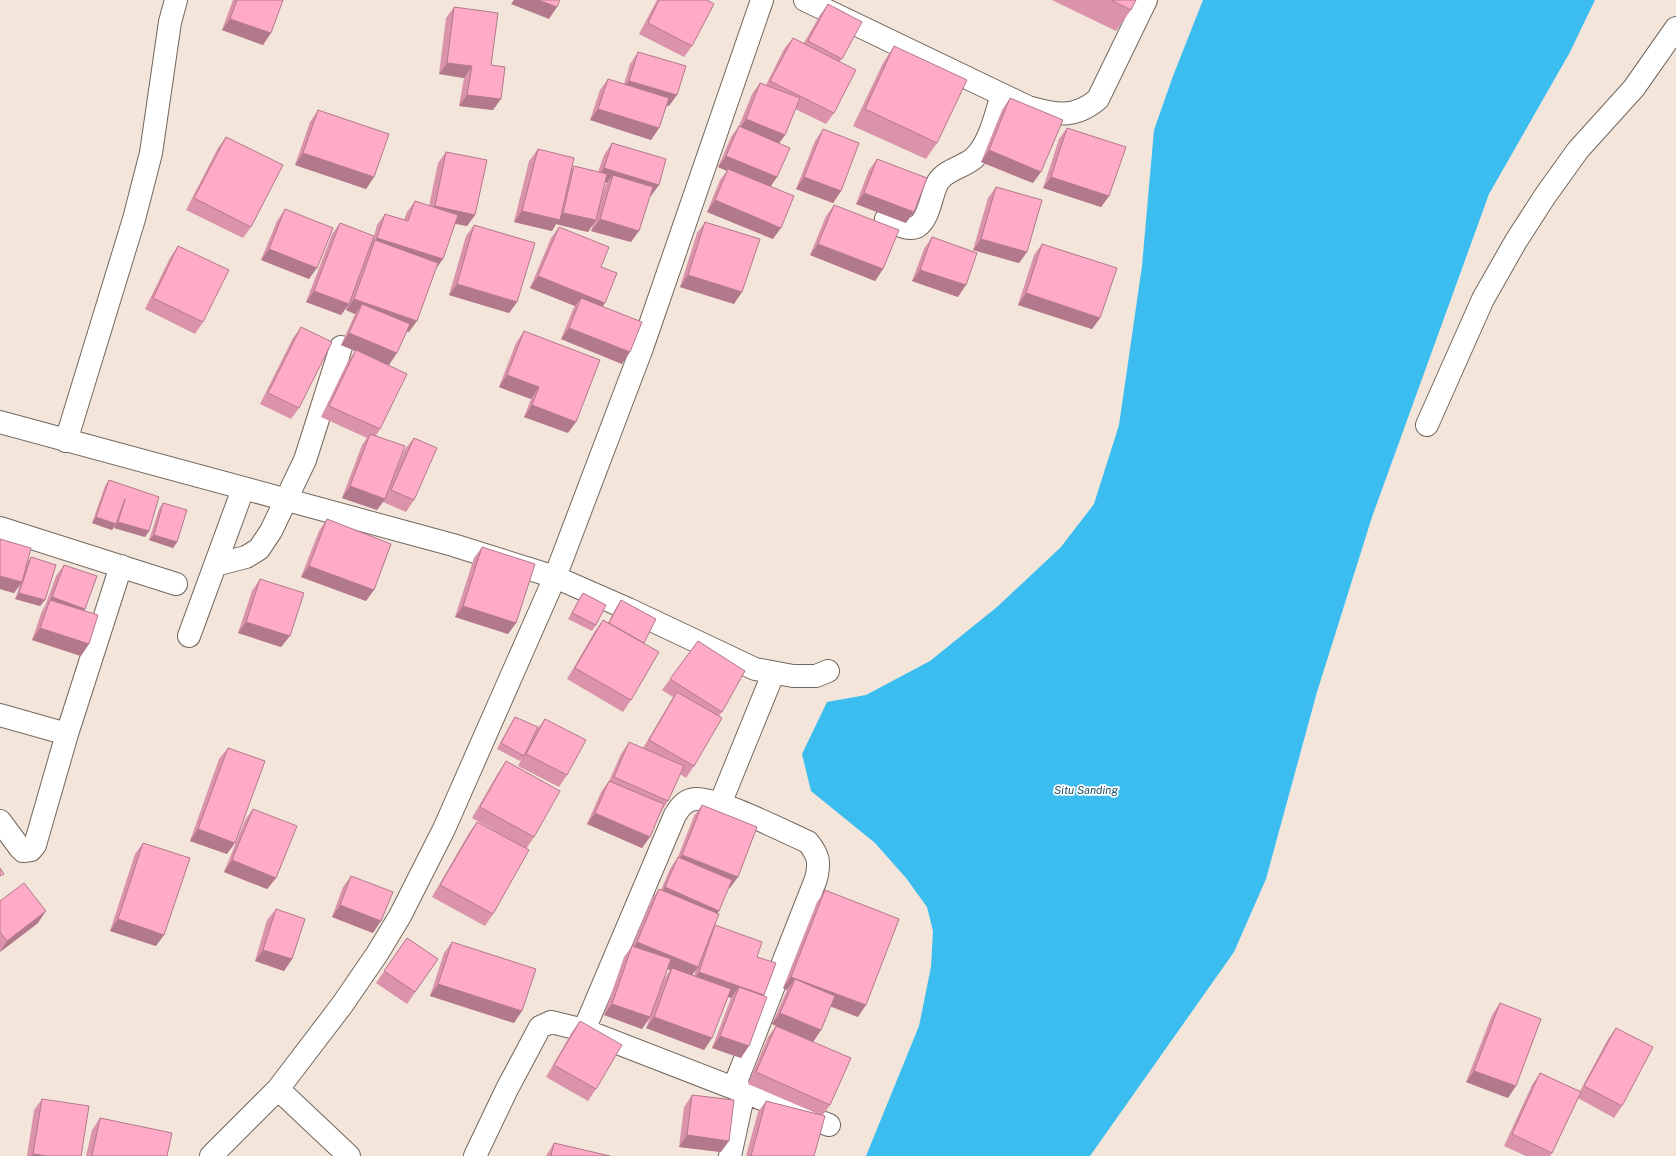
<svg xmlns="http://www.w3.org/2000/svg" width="1676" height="1156" viewBox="0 0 1676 1156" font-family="'Public Sans',sans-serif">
  <rect width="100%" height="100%" fill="#f3e5d9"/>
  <path fill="#3cbdef" d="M1203,0h392l-25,52 -81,142 -117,323 -55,175 -51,187 -32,73 -144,204h-224l53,-130 12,-59 2,-36 -6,-24 -21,-29 -31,-35 -64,-52 -9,-37 25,-52 39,-7 64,-34 67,-54 64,-60 33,-43 25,-79 23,-159 12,-136 19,-54z"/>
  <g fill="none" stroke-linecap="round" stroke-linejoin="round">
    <g stroke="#73675d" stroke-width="24">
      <path id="street" d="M805,0l223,107c27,8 47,12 70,-8l48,-99
        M886,219c9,4 22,13 32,7 12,-9 13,-32 20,-44 7,-12 26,-15 36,-24 16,-15 21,-42 28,-63
        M0,422l453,123 102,32 73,32 127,60 38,7h23l12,-5
        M1427,425l56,-126 33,-58 29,-45 33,-46 56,-62 42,-60
        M66,441l68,-222 17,-66 19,-131 6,-22
        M0,528l176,56
        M215,565l31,-8 13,-8 12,-18 34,-71 36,-113
        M189,636l54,-147
        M0,715l67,19
        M720,804l53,-130
        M0,821l20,27 3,3 8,-1 4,-5 32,-111 54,-168
        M584,1030l91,-215c5,-8 10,-15 20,-16 24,-1 88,32 113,43 11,14 12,20 8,37l-82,208
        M278,1089l71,67
        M211,1156l67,-67 64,-84 35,-51 23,-38 44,-87 111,-252 87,-229 120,-348
        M475,1156l32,-67 33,-62 11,-5 33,8 245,95
        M730,1156l14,-64"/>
    </g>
    <use href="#street" stroke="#fff" stroke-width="22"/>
  </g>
  <path fill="#db93ab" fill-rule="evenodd" d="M233,0h50l-20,45 -41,-15z
    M657,0h50l-15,46 -8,11 -45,-23z
    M1052,0h84l-5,10 -15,21z
    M828,4l14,55 -2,2 -6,52 -8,11 -31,-15 -10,26 -6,8 -9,44 3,52 -66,-27 13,-32 7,-9 -9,-4 13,-30 8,-11 13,-32 8,-11 6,2 18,-36 9,-11 11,5 16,-28z
    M454,7l37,58 2,45 -34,-4 5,-28 -25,-4 7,-56z
    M894,46l43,97 -11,16 -73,-33 30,-63z
    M638,52l31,54 -2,-1 -8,23 -8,12 -61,-20 10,-30 8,-11 16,5 6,-20z
    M1010,98l23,85 -52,-21 21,-52z
    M318,110l56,67 -8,12 -71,-24 15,-43z
    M1067,128l42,68 -8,11 -58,-19 16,-49z
    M823,129l18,62 -8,12 -37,-14 19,-48z
    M226,137l25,90 -8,11 -57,-28 32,-62z
    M612,143l39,53h-1l-19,46 -40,-11 2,-7 -5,8 -32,-8 -4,7 -38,-9 15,-61 9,-12 34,20 2,-3 24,6 6,-17zM605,182l2,1 -2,3 -3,11z
    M446,152l29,63 -8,11 -12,-2 -46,108h-3l-17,33 -10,-4 1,68 -4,7 17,41 12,-28 9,-11v62l-8,12 -23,-10 -6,8 -35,-12 20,-53 5,-7 -46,-21 27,-56 7,-10 -14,-6 14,-31 -9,-4 1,-4 -6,9 -35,-13 26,-68 8,-11 34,13 3,-11 8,-11 19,6 3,-8 8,-11 14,5 9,-43z
    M877,159l29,64 -50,-19 13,-34z
    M996,187l31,65 -8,11 -46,-13 15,-52z
    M834,205l49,64 -8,12 -65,-26 16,-39z
    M285,209l24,70 -48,-19 16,-39z
    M705,222l29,82 -54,-17 17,-54z
    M474,225l43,77 -8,11 -60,-18 17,-59z
    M559,227l42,40 2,39 19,58 -61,-25 12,-30 2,-3 -45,-18 21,-50z
    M932,237l26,60 -46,-16 12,-32z
    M1042,244l58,74 -8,11 -74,-24 16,-50z
    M178,246l25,76 -8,12 -50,-25 25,-51z
    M301,327l-2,81 -8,11 -31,-15 33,-66z
    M524,331l44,102 -44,-16 7,-18 -32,-12 17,-44z
    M109,480l40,51 -4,6 -31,-9 1,-4 -3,6 -20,-7 13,-37z
    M163,503l14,39 -4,6 -24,-8 10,-31z
    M327,519l39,82 -65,-24 18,-46z
    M0,539l27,23 4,-5 14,43 -5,6 -25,-7 5,-14 -6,8 -14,-4z
    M482,547l34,76 -8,11 -53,-17 19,-59z
    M64,565l21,44 -1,2 -3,45 -49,-16 10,-29 3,-5 11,-30z
    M260,579l21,68 -43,-14 14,-42z
    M583,593l13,32 -4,6 -24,-12 11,-20z
    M621,600l23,43 -13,57 -8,12 -56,-33 28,-48 8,-11 5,3 9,-17z
    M698,641l24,71 -3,4 -25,50 -8,12 -6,-4 -12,27 -6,9 -20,38 -55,-24 14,-32 8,-11 12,-27 8,-12 14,6 26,-44 4,-7 -11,-7z
    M515,717l23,11 7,-9 22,56 -8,12 -41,-21 4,-8 -2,3 -23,-12 14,-26z
    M228,748l-1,106 -37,-13 29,-82z
    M506,761l28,76 -8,12 -54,-31 26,-45z
    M702,805l28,83h-2l-11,25 -4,15 2,-3 42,32 7,39 -23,62 -29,-10 19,-50 -3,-1 -16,41 -8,12 -58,-22 4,-10 -8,11 -38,-14 20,-58 8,-11 19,-46 8,-11 2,1 9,-21 8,-12 16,-41zM667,969l3,1 -6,9 -11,30zM696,969l-2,7 -2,-1z
    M253,809l23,69 -9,11 -43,-17 21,-52z
    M477,822l16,92 -8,12 -53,-29 37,-64z
    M143,843l13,103 -46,-15 25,-77z
    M351,876l22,57 -41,-16 11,-30z
    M825,890l33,127 -27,-11 -10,24 -8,12 17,63 -7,10 -9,41h-68l12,-44 8,-11 52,13 -70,-30 20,-47 8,-11 -4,-2 15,-34 -4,-2 34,-86z
    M0,901l38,22 -38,29z
    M276,909l16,50 -8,12 -29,-10 12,-41z
    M407,938l31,21 -31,45 -31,-21z
    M452,942l62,81 -84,-27 14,-43z
    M1500,1003l8,95 -42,-16 26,-67z
    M580,1021l16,68 -8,12 -42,-24 26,-45z
    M1616,1028l6,78 -8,12 -36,-20 -26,55 -2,3h-24l-22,-10 28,-61 8,-12 40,18 28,-52z
    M692,1095l29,57 -42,-5 5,-40z
    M42,1099l39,57h-54l7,-46z
    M100,1118l67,38h-81l6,-26z
    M554,1143l56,13h-64z"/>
  <path fill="#b2788b" d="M514,0h24l19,7 -8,12 -38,-15z
    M230,19l41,14 -8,12 -41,-15z
    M447,63l25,3 -8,12 -25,-4z
    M629,81l48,14 -8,11 -48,-14z
    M467,95l34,4 -8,11 -34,-4z
    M598,109l61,19 -8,12 -61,-20z
    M746,119l39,16 -8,11 -39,-15z
    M989,150l52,22 -8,11 -52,-21z
    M303,153l71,24 -8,12 -71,-24z
    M726,156l51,21 -8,12 -41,-20 -1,2 -9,-4z
    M604,168l55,17 -8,11 -41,-12 3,-9 -6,8 -11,-4z
    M804,177l37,14 -8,12 -37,-14z
    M1051,177l58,19 -8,11 -58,-19z
    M864,193l50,19 -8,11 -50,-19z
    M715,200l66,28 -8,11 -66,-27z
    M435,206l40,9 -8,11 -40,-8z
    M522,211l36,8 5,-6 33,7 -8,12 -32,-8 -4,7 -38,-9z
    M600,219l39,12 -8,11 -40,-11z
    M377,238l66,21 -8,11 -60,-28z
    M981,239l46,13 -8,11 -46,-13z
    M818,244l65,25 -8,12 -65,-26z
    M269,249l48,19 -8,11 -48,-19z
    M920,270l46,15 -8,12 -46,-16z
    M688,275l54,17 -8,12 -54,-17z
    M538,276l67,27 -8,12 -16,-17 -6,8 -45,-18z
    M457,284l60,18 -8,11 -60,-18z
    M314,291l35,13 -8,11 -35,-13z
    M1026,293l74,25 -8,11 -74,-24z
    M354,299l63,22 -8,11 -52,-18 5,-10 -7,10 -9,-4z
    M569,328l61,24 -8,12 -61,-25z
    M349,333l48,20 -8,12 -48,-20z
    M507,375l32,12 -8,12 -32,-12z
    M532,405l44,17 -8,11 -44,-16z
    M350,486l35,13 -8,11 -35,-12z
    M96,517l20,7 -4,6 -20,-7z
    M118,522l31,9 -4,6 -31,-9z
    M154,535l23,7 -4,6 -24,-8z
    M309,566l65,24 -8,11 -65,-24z
    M0,576l22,6 -8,11 -14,-4z
    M19,593l26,7 -5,6 -25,-7z
    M52,597l33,12 -8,11 -28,-18z
    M463,606l53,17 -8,11 -53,-17z
    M246,622l44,14 -9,11 -43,-14z
    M40,628l49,16 -8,12 -49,-16z
    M595,813l55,24 -8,11 -55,-24z
    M198,829l37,14 -8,11 -37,-13z
    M682,855l56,22 -8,11 -56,-21z
    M232,860l44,18 -9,11 -43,-17z
    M665,887l54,24 -8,11 -54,-23z
    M340,905l41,16 -8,12 -41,-16z
    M46,911l-8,12 -38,29 7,-11z
    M118,919l46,16 -8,11 -46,-15z
    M637,942l61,25 -8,11 -18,-10 -2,2 -40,-17z
    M263,950l29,9 -8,12 -29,-10z
    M699,972l65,23 -8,12 -17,-20 -8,11 -40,-15z
    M791,977l75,28 -8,12 -68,-26 5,-12 -8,11 -4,-2z
    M438,984l84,27 -8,12 -84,-27z
    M612,1004l38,13 -8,12 -38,-14z
    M780,1013l41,17 -8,12 -41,-18z
    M654,1017l58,21 -8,12 -58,-22z
    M720,1036l29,10 -8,12 -29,-10z
    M1474,1071l42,15 -8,12 -42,-16z
    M687,1135l42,6 -8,11 -42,-5z
    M33,1154l15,2h-16z"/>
  <path fill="#ffabc7" stroke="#b2788b" d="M237,0h46l-12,33 -41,-14z
    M538,0h22l-3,7z
    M659,0h48l7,4 -22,42 -44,-23z
    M1111,0h25l-5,10z
    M828,4l34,18 -20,37 -34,-18z
    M454,7l44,6 -7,52 14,2 -4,32 -34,-4 5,-29 -25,-3z
    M793,38l63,32 -22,43 -64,-32z
    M894,46l73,34 -30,63 -72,-34z
    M638,52l48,14 -9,29 -48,-14z
    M608,79l61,19 -10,30 -61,-19z
    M760,83l40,15 -15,37 -39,-16z
    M1010,98l53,22 -22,52 -52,-22z
    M318,110l71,24 -15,43 -71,-24z
    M739,126l51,22 -13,29 -51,-21z
    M1067,128l59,19 -17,49 -58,-19z
    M823,129l36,14 -18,48 -37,-14z
    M226,137l57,28 -32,62 -57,-29z
    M612,143l54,16 -7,26 -55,-17z
    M538,149l36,9 -14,62 -38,-9z
    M446,152l41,8 -12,55 -40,-9z
    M877,159l50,19 -13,34 -50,-19z
    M574,166l33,8 -11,46 -33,-7z
    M728,169l66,27 -13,32 -66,-28z
    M613,175l40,12 -14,44 -39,-12z
    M996,187l46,13 -15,52 -46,-13z
    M415,201l43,14 -15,44 -66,-21 8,-24 23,7z
    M834,205l65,25 -16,39 -65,-25z
    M285,209l48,19 -16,40 -48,-19z
    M705,222l55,17 -18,53 -54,-17z
    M340,223l34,13 -25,68 -35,-13z
    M474,225l61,18 -18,59 -60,-18z
    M559,227l50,20 -8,20 16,6 -12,30 -67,-27z
    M932,237l45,16 -11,32 -46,-15z
    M375,240l63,23 -21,58 -63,-22z
    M1042,244l75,24 -17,50 -74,-25z
    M178,246l51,24 -26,52 -50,-24z
    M581,298l61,24 -12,30 -61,-24z
    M362,304l48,20 -13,29 -48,-20z
    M301,327l31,15 -33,66 -31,-15z
    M524,331l76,29 -24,62 -44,-17 7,-18 -32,-12z
    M356,350l51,24 -27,55 -51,-23z
    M370,434l35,12 -20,53 -35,-13z
    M414,438l23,10 -23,52 -23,-10z
    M109,480l50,17 -10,34 -31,-9 7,-23 -9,25 -20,-7z
    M163,503l24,7 -10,32 -23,-7z
    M327,519l64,25 -17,46 -65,-24z
    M0,539l31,9 -9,34 -22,-6z
    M482,547l53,17 -19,59 -53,-17z
    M31,557l25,8 -11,35 -26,-7z
    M64,565l33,11 -12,33 -33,-12z
    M260,579l44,14 -14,43 -44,-14z
    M583,593l23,12 -10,20 -24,-12z
    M50,600l48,15 -9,29 -49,-16z
    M621,600l35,19 -12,24 -35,-20z
    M603,620l56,32 -28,48 -56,-32z
    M698,641l47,30 -23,41 -52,-33z
    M677,692l45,26 -28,48 -45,-26z
    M515,717l23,10 -14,29 -23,-13z
    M545,719l41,21 -19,35 -41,-21z
    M629,742l55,24 -16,35 -54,-24z
    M228,748l37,13 -30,82 -37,-14z
    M506,761l54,30 -26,46 -54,-30z
    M609,781l55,23 -14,33 -55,-24z
    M702,805l55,22 -19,50 -56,-22z
    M253,809l44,17 -21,52 -44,-18z
    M477,822l52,28 -36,64 -53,-29z
    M143,843l47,15 -26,77 -46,-16z
    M678,857l54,23 -13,31 -54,-24z
    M0,868l4,6 -4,2z
    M351,876l42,16 -12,29 -41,-16z
    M24,883l22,28 -39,30 -7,-9v-31z
    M659,889l60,25 -21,53 -61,-25z
    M825,890l74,29 -33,86 -75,-28z
    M276,909l29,10 -13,40 -29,-9z
    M715,925l47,17 -5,15 19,6 -12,32 -65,-23z
    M407,938l31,21 -23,33 -31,-21z
    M452,942l84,27 -14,42 -84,-27z
    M632,946l39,13 -21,58 -38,-13z
    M672,968l59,21 -19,49 -58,-21z
    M795,979l40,17 -14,34 -41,-17z
    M739,987l28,10 -18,49 -29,-10z
    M1500,1003l41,16 -25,67 -42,-15z
    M580,1021l42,24 -26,44 -42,-24z
    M776,1026l75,32 -21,47 -74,-33z
    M1616,1028l37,19 -31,59 -38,-20z
    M1540,1073l41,19 -29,61 -40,-19z
    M692,1095l42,5 -5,41 -42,-6z
    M42,1099l47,7 -8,50h-33l-15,-2z
    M766,1101l59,15 -11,40h-63z
    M100,1118l72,15 -5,23h-75z
    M554,1143l56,13h-59z"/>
  <g text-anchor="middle" stroke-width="3.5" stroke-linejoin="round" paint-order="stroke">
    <g font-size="11" font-style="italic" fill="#1d5065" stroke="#fff">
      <text x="1086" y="794">Situ Sanding</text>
    </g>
  </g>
</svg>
